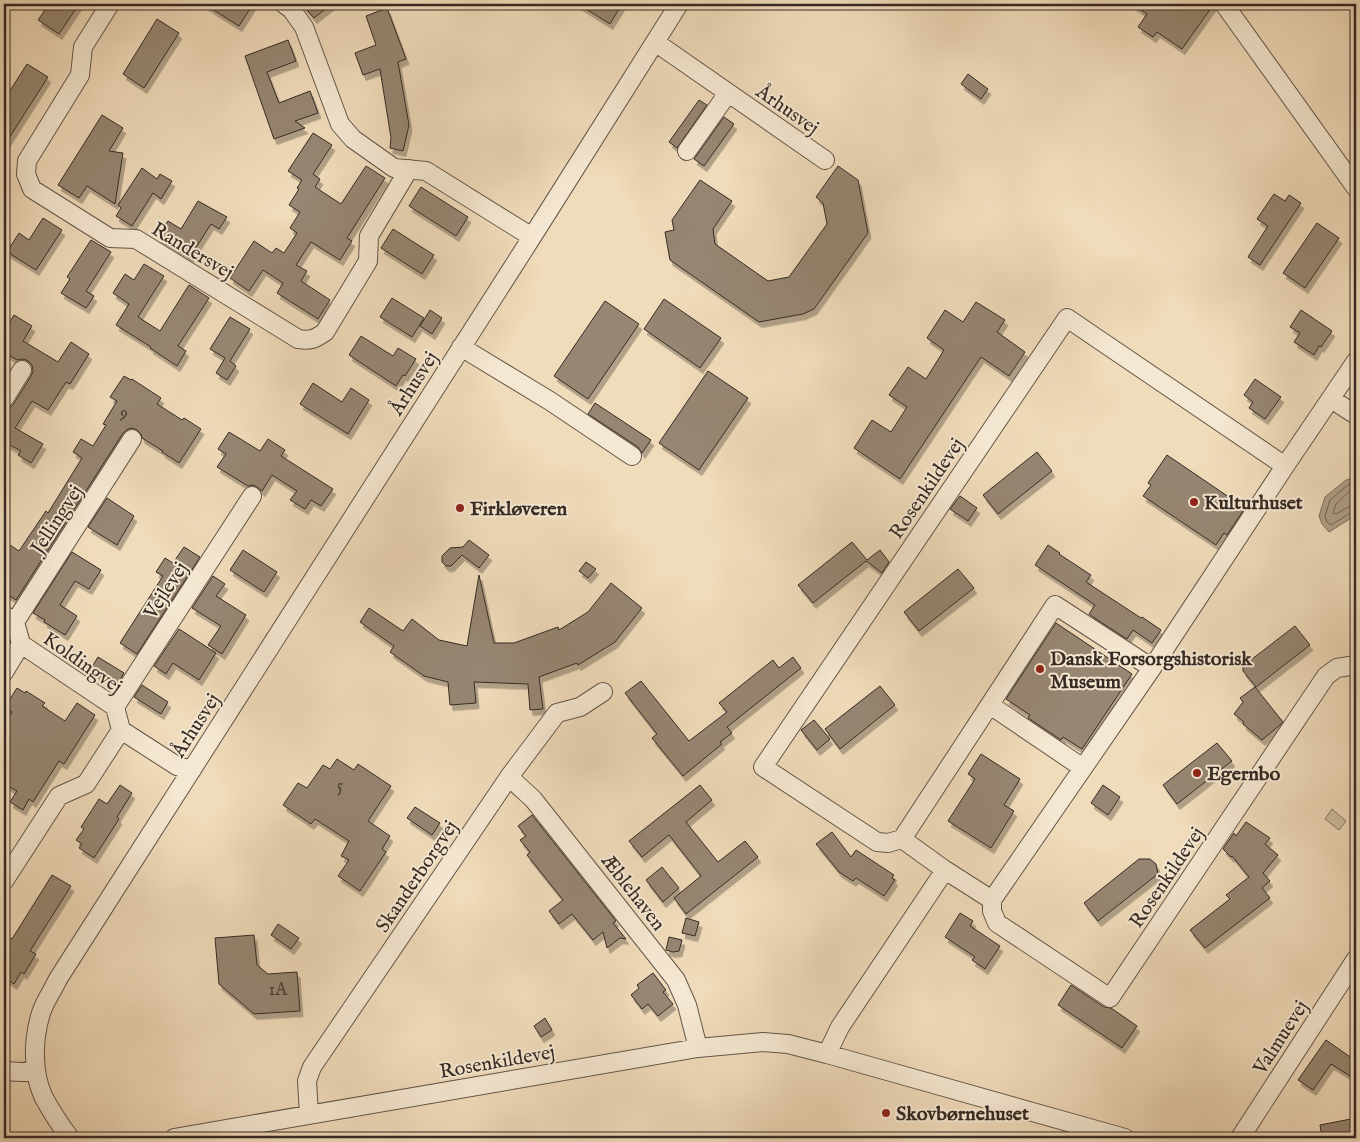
<svg xmlns="http://www.w3.org/2000/svg" width="1360" height="1142" viewBox="0 0 1360 1142" font-family="'IM FELL English',serif">
  <defs>
    <filter id="shadow"><feDropShadow dx="3" dy="5.5" stdDeviation="0" flood-color="#0004"/></filter>
  </defs>
  <rect width="100%" height="100%" fill="#f0dbba"/>
  <filter id="stains"><feTurbulence type="fractalNoise" baseFrequency=".004" numOctaves="4"/><feColorMatrix values="0 0 0 0 .2 0 0 0 0 .09 0 0 0 0 .02 0 0 0 .5 -.17"/></filter>
  <radialGradient id="worn" r=".72"><stop offset=".6" stop-color="#630" stop-opacity="0"/><stop offset="1" stop-color="#630" stop-opacity=".3"/></radialGradient>
  <path fill="#d0bda0" stroke="#827462" d="M1332,809l14,12 -7,9 -14,-11z"/>
  <path fill="#b09f87" stroke="#7f705f" d="M1356,477v38l-27,17 -7,-8 -3,-8 6,-19 21,-17z"/>
  <g fill="none" stroke-linecap="round" stroke-linejoin="round">
    <path stroke="#726456" stroke-width="1" d="M1356,482l-8,3 -18,15 -5,16 2,6 4,3 21,-13 4,-1
      M1356,489l-5,1 -15,14 -3,9 3,1 14,-8 6,-1"/>
  </g>
  <path fill="#968672" stroke="#352a24" filter="url(#shadow)" d="M49,4h30l-20,30 -21,-14z
    M204,4h49l-14,22z
    M302,4h30l-18,14z
    M578,4h44l-12,20z
    M1132,4h82l-32,45 -25,-17 -4,5 -15,-10 9,-13z
    M387,8l19,51 -8,3 11,63 -6,26 -13,-3 1,-10 -11,-69 -17,6 -8,-22 21,-8 -10,-29z
    M157,19l22,14 -35,55 -21,-14z
    M288,40l8,21 -29,11 12,31 31,-12 8,22 -23,8 10,7 -31,11 -29,-83z
    M27,64l21,13 -44,69v-46z
    M968,74l20,15 -7,10 -20,-15z
    M699,100l8,5 -30,43 -8,-6z
    M102,115l21,13 -14,23 14,2 -8,51 -28,-18 -8,12 -21,-13z
    M724,117l10,7 -30,42 -10,-7z
    M313,133l19,12 -19,29 7,5 -5,8 26,17 25,-38 19,12 -38,60 5,3 -12,19 -29,-18 -15,23 11,6 -6,10 29,19 -12,19 -41,-26 6,-10 -20,-13 -14,21 -19,-13 24,-37 18,12 4,-5 8,5 13,-20 -7,-5 10,-16 -11,-7 10,-16 -2,-1 5,-8 -14,-9z
    M838,166l20,14 10,53 -54,76 -11,5 -44,8 -89,-62 -5,-28 9,-2 -2,-10 28,-40 32,21 -19,28 2,15 53,37 21,-4 38,-53 -4,-21 -7,-6z
    M142,168l15,11 3,-5 12,7 -11,18 -8,-6 -21,33 -16,-10 5,-8 -3,-3z
    M421,187l47,30 -12,19 -47,-30z
    M1274,194l11,7 4,-6 12,8 -41,62 -12,-8 20,-31 -11,-7z
    M198,201l29,16 -8,12 -8,-5 -21,33 -32,-20 10,-16 13,8z
    M43,218l19,12 -26,40 -29,-18 12,-19 10,7z
    M1317,223l22,15 -34,50 -22,-15z
    M393,229l41,26 -12,19 -41,-26z
    M91,240l20,12 -25,39 8,5 -8,12 -25,-15 9,-14 -3,-2z
    M144,264l20,12 -26,41 22,14 29,-46 20,13 -31,48 8,5 -9,15 -27,-18 1,-1 -35,-22 13,-21 -16,-11 12,-19 9,6z
    M392,298l32,20 -12,19 -32,-20z
    M664,299l57,39 -21,30 -56,-39z
    M605,301l34,23 -51,75 -34,-23z
    M976,302l29,18 -8,12 28,20 -16,24 -28,-19 -81,122 -46,-31 18,-28 19,12 16,-25 -18,-12 19,-28 18,12 18,-29 -17,-12 18,-28 18,12z
    M430,310l12,8 -10,16 -12,-8z
    M1301,310l31,21 -11,16 -2,-1 -5,9 -20,-13 6,-9 -10,-6z
    M14,315l18,11 -9,15 35,21 13,-20 18,12 -19,30 -4,-2 -18,28 -16,-9 -17,27 28,16 -12,19 -13,-8 3,-4 -15,-8 -2,4v-32l4,-6 5,-4 18,-29 2,-5 -1,-6 -4,-4 -5,-2 -6,1 -13,-8v-21z
    M230,317l20,12 -20,32 6,5 -9,14 -11,-7 9,-15 -15,-9z
    M361,336l32,20 5,-8 18,11 -11,17 -2,-1 -7,11 -47,-31z
    M708,371l40,27 -49,72 -40,-27z
    M124,376l7,4 1,-1 29,19 -4,6 25,16 2,-2 17,11 -22,34 -17,-11 1,-1 -21,-13 -1,-4 -4,-4 -5,-2 -4,1 -5,4 -107,167 -12,-8v-51l15,10 27,-40 2,2 34,-55 -9,-6 8,-13 12,7 13,-21 -3,-1 14,-23 -7,-4z
    M1255,379l26,18 -16,22 -16,-11 4,-6 -9,-7z
    M313,383l29,19 9,-14 18,12 -21,34 -48,-30z
    M595,403l56,37 -9,13 -4,-6 -50,-33z
    M229,432l31,19 8,-12 17,11 -4,6 52,33 -12,17 -10,-6 -6,9 -15,-9 7,-9 -25,-16 -10,16 -5,-4 -4,-2 -5,1 -31,-19 9,-13 -8,-5z
    M1037,452l15,19 -54,43 -15,-19z
    M1167,455l78,53 -18,27 -3,-2 -8,12 -73,-49 8,-11 -3,-2z
    M960,496l17,12 -9,13 -18,-12z
    M107,498l27,18 -17,29 -29,-18z
    M469,540l20,15 -10,13 -17,-13 -11,11h-5l-4,-4v-6l8,-8 13,-1z
    M852,542l15,18 13,-10 9,12 -7,11 -16,-12 -53,42 -15,-18z
    M1048,545l12,8 -1,1 32,21 -5,7 55,36 1,-1 19,13 -9,13 -19,-13 -6,9 -25,-16 -13,-9 6,-9 -60,-40z
    M184,547l16,10 -63,97 -17,-11 43,-67 -7,-4 9,-14 8,5z
    M243,550l34,22 -13,20 -34,-22z
    M72,552l29,18 -12,19 -14,-8 -15,24 17,11 -12,19 -21,-13 1,-2 -12,-7z
    M586,562l10,7 -8,9 -9,-7z
    M958,569l16,19 -55,43 -15,-19z
    M479,575l15,68h20l44,-16 1,3 29,-18 23,-29 31,25 -27,34 -37,23 -1,-2 -38,14 4,32 -13,1 -2,-26 -54,-2 2,21 -26,2 -2,-23 -24,-6 -34,-24 4,-6 -34,-24 9,-14 34,23 9,-12 27,21 28,6z
    M213,576l12,8 -9,12 30,19 -24,39 -14,-9 13,-19 -29,-18z
    M1056,623l76,51 -50,75 -19,-12 -2,3 -33,-22 2,-3 -24,-16z
    M1295,626l15,19 -54,42 -13,-16v-5z
    M179,629l37,24 -17,27 -26,-17 -7,11 -12,-8z
    M98,657l26,16 -8,13 -26,-16z
    M793,657l8,11 -74,59 5,6 -12,9 2,2 -39,32 -31,-38 5,-4 -32,-41 16,-12 48,60 38,-29 -8,-9 54,-43 6,8z
    M142,685l26,17 -7,12 -27,-17z
    M880,686l15,19 -55,44 -15,-20z
    M1255,687l28,35 -3,3 -18,15 -19,-16 1,-2 -10,-8 9,-12 -3,-4z
    M17,688l8,5 1,-2 19,12 -3,3 23,15 12,-18 18,12 -31,49 -5,-3 -26,41 -4,-3 -6,11 -13,-8 7,-11 -13,-7v-59l8,-13 -7,-5z
    M814,720l16,19 -13,11 -16,-20z
    M1217,743l15,18 -55,43 -14,-19z
    M981,754l39,25 -16,26 10,6 -23,37 -43,-27 27,-42 -7,-5z
    M337,759l17,11 4,-6 33,22 -23,35 22,15 -8,13 4,3 -26,39 -22,-15 11,-16 -8,-4 8,-15 -34,-22 -4,5 -28,-19 15,-22 9,5 16,-23 7,4z
    M120,785l12,8 -15,24 2,2 -25,39 -15,-10 3,-4 -6,-4 8,-11 -3,-2 18,-28 8,5z
    M700,785l12,15 -26,22 32,40 27,-21 13,16 -72,57 -12,-16 27,-22 -32,-41 -27,22 -13,-16z
    M1103,785l17,12 -12,18 -17,-12z
    M415,807l25,16 -8,12 -25,-17z
    M532,815l84,106 -3,2 13,16 -6,-1 -13,10 -4,-16 -10,8 -21,-26 -13,10 -10,-13 14,-11 -36,-45 3,-3 -10,-12 6,-4 -8,-10z
    M1246,822l24,16 -5,6 13,11 -15,18 7,8 -8,7 8,10 -65,50 -15,-18 40,-31 -4,-4 23,-18 -17,-21 -1,1 -8,-8 11,-16 2,3z
    M832,832l19,25 5,-7 38,25 -2,3 3,2 -11,16 -28,-18 -3,3 -14,-9 -16,-20 -7,-8z
    M1139,859h11l6,5 2,10 -60,47 -14,-18z
    M662,867l17,21 -16,14 -17,-22z
    M52,875l19,11 -41,65 6,3 -12,20 -3,-2 -7,12 -10,-7v-43l8,5z
    M960,913l13,8 -3,5 30,20 -15,23 -13,-9 3,-3 -30,-20z
    M686,918l13,4 -4,14 -13,-3z
    M278,924l21,14 -8,11 -20,-14z
    M254,935l3,30 11,9 29,-2 3,39 -46,3 -35,-30 -4,-46z
    M669,937l13,3 -3,11 -6,1 -7,-2z
    M653,973l13,17 -3,2 10,12 -15,12 -10,-12 -6,5 -11,-14 8,-7 -2,-3z
    M1071,985l33,22 7,1 26,18 -15,22 -64,-43z
    M545,1018l7,12 -11,7 -7,-11z
    M1326,1040l30,21v7l-6,8 -19,-12 -18,26 -15,-10z
    M1356,1118v20h-34l-2,-13z"/>
  <g fill="none" stroke-linecap="round" stroke-linejoin="round">
    <g stroke="#64564a" stroke-width="20">
      <path id="minor" d="M110,4l-27,43 -3,28 -53,86 -1,13 6,15 78,49 26,1 162,100c13,2 17,0 27,-7l43,-71 1,-25 40,-67
        M284,4l7,5 13,18 36,97 13,15 41,29 32,3 106,66
        M1224,4l132,184
        M655,42l170,118
        M687,151l41,-58
        M461,347l89,54 82,55
        M4,399l18,-29
        M1331,399l25,16
        M4,615l11,7 6,22 94,63 6,23 56,36 15,4
        M15,622l117,-183
        M1152,668l-97,-63 -153,234 43,31 47,30 160,-232 133,-202 71,-105
        M4,672l17,-28
        M990,705l93,63
        M115,707l137,-211
        M509,777l24,22 143,181 11,25 11,43
        M902,839l-14,4 -11,-1 -114,-75 304,-449 218,148
        M4,881l55,-85 27,-12 35,-54
        M992,900v11l5,12 113,75 216,-322 11,-8 19,-3
        M827,1054l13,-27 105,-157
        M4,1071l17,1 15,-1
        M309,1115l-2,-34 5,-14 197,-290 48,-64 23,-6 23,-15
        M70,1138c-10,-13 -19,-27 -27,-42 -11,-25 -10,-57 -2,-83 4,-12 12,-23 17,-34l474,-742 147,-233
        M174,1138l524,-90 65,-6 25,2 39,10 298,84
        M1240,1138l116,-179"/>
    </g>
    <use href="#minor" stroke="#f5e8d2" stroke-width="18"/>
  </g>
  <g fill="#8f2418" stroke="#f5e8d2" stroke-width="2">
    <circle cx="1194" cy="502" r="5"/>
    <circle cx="460" cy="508" r="5"/>
    <circle cx="1040" cy="669" r="5"/>
    <circle cx="1197" cy="773" r="5"/>
    <circle cx="886" cy="1113" r="5"/>
  </g>
  <g text-anchor="middle" stroke-width="4" stroke-linejoin="round" paint-order="stroke">
    <g font-size="18" fill="#4d4138">
      <text x="124" y="418">9</text>
      <text x="340" y="791">5</text>
      <text x="278" y="995">1A</text>
    </g>
    <g font-size="20" fill="#352a24" stroke="#f5e8d2">
      <text transform="translate(788 109) rotate(35)" y="7">Århusvej</text>
      <text transform="translate(193 250) rotate(31)" y="7">Randersvej</text>
      <text transform="translate(413 383) rotate(-57)" y="7">Århusvej</text>
      <text transform="translate(926 488) rotate(-56)" y="7">Rosenkildevej</text>
      <text transform="translate(56 519) rotate(-57)" y="7">Jellingvej</text>
      <text transform="translate(165 590) rotate(-57)" y="7">Vejlevej</text>
      <text transform="translate(83 662) rotate(35)" y="7">Koldingvej</text>
      <text transform="translate(195 725) rotate(-57)" y="7">Århusvej</text>
      <text transform="translate(416 876) rotate(-56)" y="7">Skanderborgvej</text>
      <text transform="translate(1166 877) rotate(-56)" y="7">Rosenkildevej</text>
      <text transform="translate(634 892) rotate(52)" y="7">Æblehaven</text>
      <text transform="translate(1280 1037) rotate(-57)" y="7">Valmuevej</text>
      <text transform="translate(497 1061) rotate(-10)" y="7">Rosenkildevej</text>
    </g>
    <g font-size="20" font-weight="bold" fill="#352a24" stroke="#f5e8d2" text-anchor="start">
      <text x="1204" y="509">Kulturhuset</text>
      <text x="470" y="515">Firkløveren</text>
      <text x="1050" y="665">Dansk Forsorgshistorisk<tspan x="1050" dy="23">Museum</tspan></text>
      <text x="1207" y="780">Egernbo</text>
      <text x="896" y="1120">Skovbørnehuset</text>
    </g>
  </g>
  <rect width="1360" height="1142" fill="none" stroke="#f0dbba" stroke-width="20"/>
  <rect x="5" y="5" width="1350" height="1132" fill="none" stroke="#352a24" stroke-width="2.5"/>
  <rect x="10" y="10" width="1340" height="1122" fill="none" stroke="#352a24"/>
  <rect width="100%" height="100%" filter="url(#stains)"/>
  <rect width="100%" height="100%" fill="url(#worn)"/>
</svg>
